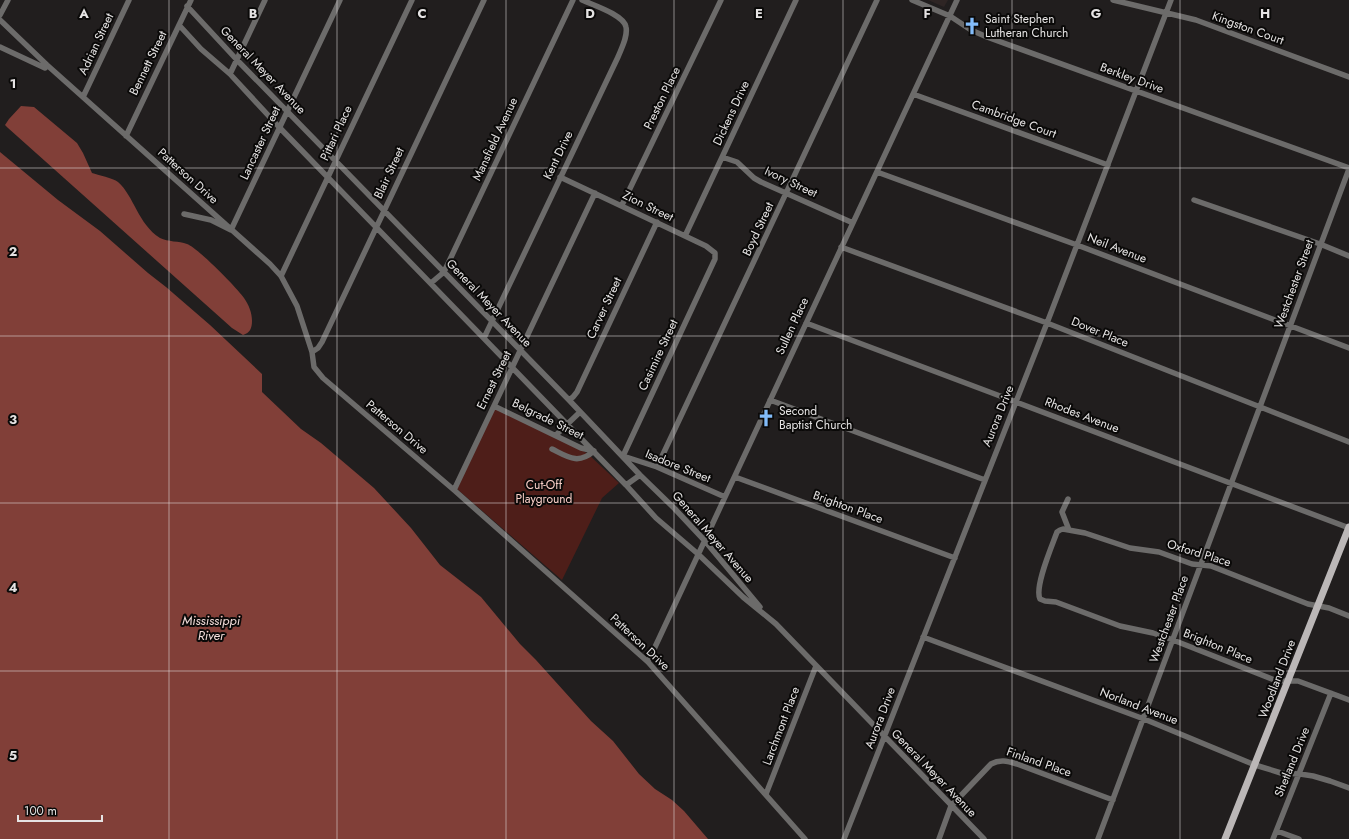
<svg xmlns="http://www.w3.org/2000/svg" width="1349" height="839" viewBox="0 0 1349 839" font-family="Jost,sans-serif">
  <rect width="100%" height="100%" fill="#211e1e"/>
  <path fill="#2e2524" d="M928,0h20l-4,7z"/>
  <path fill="#4e1e19" d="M495,408l92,45 32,30 -17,15 -40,82 -105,-91z"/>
  <path fill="#813f38" d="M21,106l13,1 43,36 6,10 9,20c6,2 21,5 26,9 16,14 20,42 42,56 8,4 19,3 27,6 10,3 51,45 57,54 5,7 8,15 8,23 0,7 -2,12 -9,14l-11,-7 -224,-200 -3,-3 4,-6z
    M0,152l58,48 42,31 48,42 18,14 44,38 52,49v18l39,37 20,14 53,45 37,40 29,37 41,32 39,47 16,16 55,61 22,20 26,33 16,15 17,11 12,11 24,28h-708z"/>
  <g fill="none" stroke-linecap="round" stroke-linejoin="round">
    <path stroke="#6c6b6a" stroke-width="5.5" d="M912,0l38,16 21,14 16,7 362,131
      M1113,0l83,20 153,57
      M187,6l50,54 332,340 71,75 35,34 30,32 55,66
      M0,15l8,-15
      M0,20l47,45 223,199 11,12 16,30 15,46 2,15 9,11 131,112 194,172 157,177
      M179,25l22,24 29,25 49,53 347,358 30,33 42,36 45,43 33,27 208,215
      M0,47l45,21 2,-3
      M230,74l35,-74
      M913,94l195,71
      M83,97l46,-97
      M126,136l65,-136
      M722,157l15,5 17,16 7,4 92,41
      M877,172l200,73 272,103
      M560,177l125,59 21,10 9,7v6l-92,197 34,11 68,30
      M1194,200l126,44 29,12
      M622,205l99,-205
      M184,214l27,6 20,10 109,-230
      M685,236l111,-236
      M841,247l206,76 302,119
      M281,276l131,-276
      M431,283l13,-11 129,-272
      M806,323l210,79 333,126
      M484,338l134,-281c3,-8 10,-20 8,-30 -2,-12 -33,-22 -44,-27
      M312,352l6,-4 4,-6 162,-342
      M569,400l4,-3 4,-5 80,-170
      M770,400l215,80
      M494,406l87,42 13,3
      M556,435l24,-23
      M552,449c16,8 26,16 42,2
      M657,467l220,-467
      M735,477l220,81
      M626,485l14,-10
      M454,490l141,-297
      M1068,499l-6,13 7,18
      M1349,616l-20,-8 -21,-4 -97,-38 -19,-2 -33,-12 -29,-4 -45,-15 -22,-4 -3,1 -3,2c-5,14 -23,55 -17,67l5,2 11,1 64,24 33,7 20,7 104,41h21l51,19
      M923,637l221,82 111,46 26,8 19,1 13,2 17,5 19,7
      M648,662l309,-662
      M766,794l50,-128
      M1277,831l22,8
      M844,839l203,-516 124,-323
      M939,839l12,-33 40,-42c9,-5 16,-3 26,0l96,36
      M1098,839l251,-670
      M1273,839l58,-146"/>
    <path stroke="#bbb7b7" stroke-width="7" d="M1225,839l124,-312"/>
  </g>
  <path fill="none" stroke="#e5e3e3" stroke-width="1" stroke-opacity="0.55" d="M169,0v839M337,0v839M506,0v839M674,0v839M843,0v839M1012,0v839M1180,0v839M0,168h1349M0,336h1349M0,503h1349M0,671h1349"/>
  <defs>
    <g id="church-bare" transform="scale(1.38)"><path d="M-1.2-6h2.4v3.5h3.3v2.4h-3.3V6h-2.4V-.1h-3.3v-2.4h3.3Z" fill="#82bcfa" stroke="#0a0908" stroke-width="2.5" paint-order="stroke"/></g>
  </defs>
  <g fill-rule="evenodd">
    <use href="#church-bare" x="972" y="26"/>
    <use href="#church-bare" x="766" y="418"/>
  </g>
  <g text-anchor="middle" stroke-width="4" stroke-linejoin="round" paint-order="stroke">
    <g font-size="12" fill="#e5e3e3" stroke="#0a0908" text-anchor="start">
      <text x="985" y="23">Saint Stephen<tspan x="985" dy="14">Lutheran Church</tspan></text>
      <text x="779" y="415">Second<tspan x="779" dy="14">Baptist Church</tspan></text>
    </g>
    <g font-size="12" fill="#e5e3e3" stroke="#0a0908">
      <text transform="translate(1248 28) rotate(20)" y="4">Kingston Court</text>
      <text transform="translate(96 44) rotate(-65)" y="4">Adrian Street</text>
      <text transform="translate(148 63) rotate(-64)" y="4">Bennett Street</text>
      <text transform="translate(263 70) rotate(46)" y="4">General Meyer Avenue</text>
      <text transform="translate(1132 78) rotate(20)" y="4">Berkley Drive</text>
      <text transform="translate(662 98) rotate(-64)" y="4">Preston Place</text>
      <text transform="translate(731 113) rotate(-65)" y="4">Dickens Drive</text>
      <text transform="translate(1014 119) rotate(20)" y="4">Cambridge Court</text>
      <text transform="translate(336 133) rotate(-65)" y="4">Pittari Place</text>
      <text transform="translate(495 139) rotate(-65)" y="4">Mansfield Avenue</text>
      <text transform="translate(260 143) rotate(-65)" y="4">Lancaster Street</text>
      <text transform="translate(558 155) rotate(-64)" y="4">Kent Drive</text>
      <text transform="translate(389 173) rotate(-65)" y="4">Blair Street</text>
      <text transform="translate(188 176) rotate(42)" y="4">Patterson Drive</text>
      <text transform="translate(791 182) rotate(25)" y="4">Ivory Street</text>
      <text transform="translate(648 206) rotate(26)" y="4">Zion Street</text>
      <text transform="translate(758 229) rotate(-65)" y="4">Boyd Street</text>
      <text transform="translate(1117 248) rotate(21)" y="4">Neil Avenue</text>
      <text transform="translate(1294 284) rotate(-70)" y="4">Westchester Street</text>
      <text transform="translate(489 303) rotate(46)" y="4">General Meyer Avenue</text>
      <text transform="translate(604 308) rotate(-65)" y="4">Carver Street</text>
      <text transform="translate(792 326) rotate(-65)" y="4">Sullen Place</text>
      <text transform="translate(1100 332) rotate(22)" y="4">Dover Place</text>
      <text transform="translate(658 355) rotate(-65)" y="4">Casimire Street</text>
      <text transform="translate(494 380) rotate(-64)" y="4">Ernest Street</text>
      <text transform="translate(1082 415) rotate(21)" y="4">Rhodes Avenue</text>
      <text transform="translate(998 416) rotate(-68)" y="4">Aurora Drive</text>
      <text transform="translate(548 419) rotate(26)" y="4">Belgrade Street</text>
      <text transform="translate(397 427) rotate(40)" y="4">Patterson Drive</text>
      <text transform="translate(678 466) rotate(22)" y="4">Isadore Street</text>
      <text transform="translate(848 507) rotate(20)" y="4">Brighton Place</text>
      <text transform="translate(713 537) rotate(49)" y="4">General Meyer Avenue</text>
      <text transform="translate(1199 553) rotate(17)" y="4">Oxford Place</text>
      <text transform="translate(1169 619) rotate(-70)" y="4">Westchester Place</text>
      <text transform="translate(640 642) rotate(43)" y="4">Patterson Drive</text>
      <text transform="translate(1218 646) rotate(22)" y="4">Brighton Place</text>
      <text transform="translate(1277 679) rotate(-69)" y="4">Woodland Drive</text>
      <text transform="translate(1139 706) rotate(21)" y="4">Norland Avenue</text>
      <text transform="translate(880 718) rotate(-69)" y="4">Aurora Drive</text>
      <text transform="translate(781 726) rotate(-69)" y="4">Larchmont Place</text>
      <text transform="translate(1039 762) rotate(19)" y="4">Finland Place</text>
      <text transform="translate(1292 762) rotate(-68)" y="4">Shetland Drive</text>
      <text transform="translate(934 773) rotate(46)" y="4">General Meyer Avenue</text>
    </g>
    <g font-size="12" fill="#f8cec7" stroke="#0a0908">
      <text x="544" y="489">Cut-Off<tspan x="544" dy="14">Playground</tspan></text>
    </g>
    <g font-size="13" font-style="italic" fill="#f2dcd9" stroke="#0a0908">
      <text x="211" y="625">Mississippi<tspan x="211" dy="15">River</tspan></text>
    </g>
  </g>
  <g font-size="13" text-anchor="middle" font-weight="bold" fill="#e5e3e3" stroke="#0a0908" stroke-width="4" stroke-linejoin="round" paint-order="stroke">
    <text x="84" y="18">A</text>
    <text x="253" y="18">B</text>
    <text x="422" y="18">C</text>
    <text x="590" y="18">D</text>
    <text x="759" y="18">E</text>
    <text x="927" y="18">F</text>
    <text x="1096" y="18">G</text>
    <text x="1265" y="18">H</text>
    <text x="13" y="88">1</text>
    <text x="13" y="256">2</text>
    <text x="13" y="424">3</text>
    <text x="13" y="592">4</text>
    <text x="13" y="760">5</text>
  </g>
  <path d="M18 815v6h84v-6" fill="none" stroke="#e5e3e3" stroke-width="2"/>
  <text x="24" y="815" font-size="12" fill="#e5e3e3" stroke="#0a0908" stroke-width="3" paint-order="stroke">100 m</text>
</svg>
